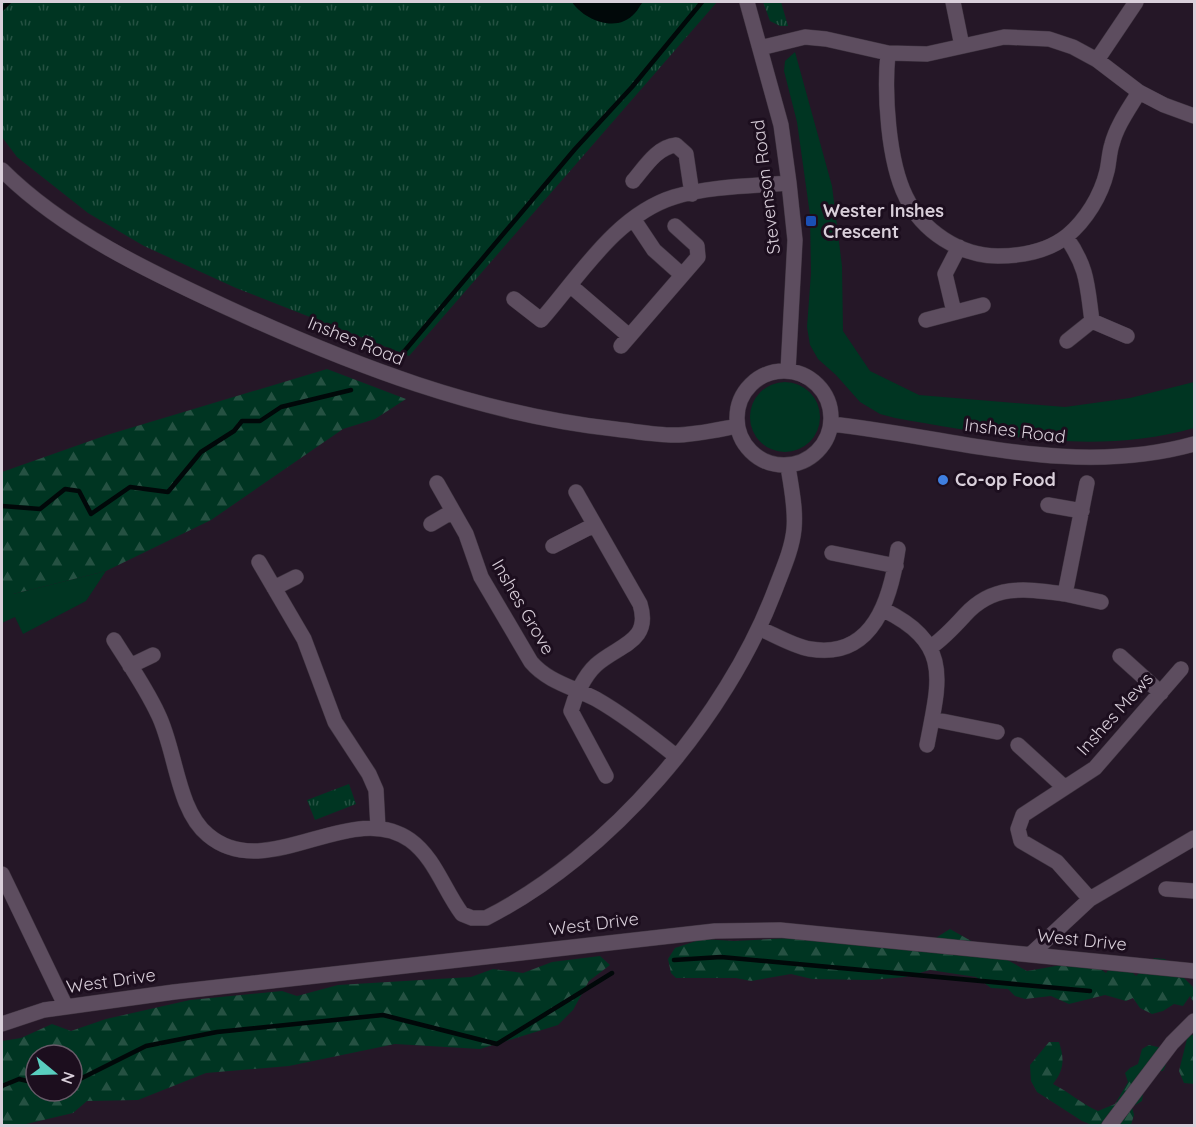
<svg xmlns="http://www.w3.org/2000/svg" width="1196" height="1127" viewBox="0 0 1196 1127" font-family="Quicksand,sans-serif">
  <defs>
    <pattern id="forest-firs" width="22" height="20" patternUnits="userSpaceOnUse" patternTransform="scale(1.5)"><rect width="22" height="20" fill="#003522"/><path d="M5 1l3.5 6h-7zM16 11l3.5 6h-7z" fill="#255142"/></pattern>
    <pattern id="park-tufts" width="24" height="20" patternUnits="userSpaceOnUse" patternTransform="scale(1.5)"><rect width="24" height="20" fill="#003522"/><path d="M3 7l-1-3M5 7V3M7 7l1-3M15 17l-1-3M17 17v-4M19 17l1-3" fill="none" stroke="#255142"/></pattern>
  </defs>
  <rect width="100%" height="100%" fill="#251727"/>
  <path fill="#003522" d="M795,52l37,134 10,80 1,65 27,40 49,24 146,12 65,-9 64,-16v46c-98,28 -201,7 -299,-10l-15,-4 -20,-12 -24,-27 -18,-16 -8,-14 -3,-18 4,-54 -1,-58 -13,-93 -13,-51 1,-10z
    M750 417a35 35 0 1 1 70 0a35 35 0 1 1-70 0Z
    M106,571l-20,30 -63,33 -8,-17 -13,6v-29h11z"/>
  <path fill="url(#forest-firs)" fill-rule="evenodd" d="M327,369l79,30 -31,20 -32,10 -132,91 -105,51 -93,23h-11v-122l105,-37z
    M950,929c25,15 52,27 77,42 25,-3 57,-15 79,2l3,-4 21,1 6,6 18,-18 11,1 28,28 1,-1v17l-4,-7 -7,10 -9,-2 -11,7 -11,3 -12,-6 -7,-10 -7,3 -21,-6 -36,9 -18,-8 -26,3 -10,-3 -7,-7 -17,-1 -15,-11 -46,-7 -25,7 -34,3 -59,-1 -21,-5 -40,7 -15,-3h-60l-5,-5 -3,-14 7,-11 27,-9 32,2 56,-3 128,11z
    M600,956l10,9 -21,16 -16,29 -15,15 -78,24 -85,-5 -106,22 -83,7 -68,27 -51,1 -14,12 -51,12h-20v-84l19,-3 31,-14 19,7 35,-12 84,-19 92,-9 15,5 41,-11 133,-8 22,-8 30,4 29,-11zM36,1055h36v36h-36z
    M1188,1035h6v49l-10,-1 -5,-12z
    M1049,1042h10c5,16 6,27 -6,42 16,8 29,20 45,27l17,-7 13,-22 -3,-9 5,-5 8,-4 4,-15 7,-4 13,3c6,9 6,14 1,23l-17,1 -4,29 -10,6 2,8 -3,10h-39l-10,-4 -45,-29 -6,-11 -1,-16z"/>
  <path fill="url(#park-tufts)" d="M2,2h715l-308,354 -173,-68 -92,-42 -56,-33 -71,-56 -15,-20z
    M763,2h18l7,24h-8l-10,-5z
    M349,784l7,20 -41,16 -8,-20z"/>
  <path fill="#010809" d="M572,2h71c-3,3 -5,8 -8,11 -18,21 -51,7 -63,-11z"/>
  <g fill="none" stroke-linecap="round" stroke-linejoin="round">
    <path stroke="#010809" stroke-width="4.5" d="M2,9l7,-7
      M402,354l173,-205 57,-62 70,-85
      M2,506l38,3 25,-20 14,2 12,23 39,-27 38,5 33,-40 33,-21 8,-10h18l21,-14 70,-17
      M674,960l47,-3 369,34
      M72,1083l74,-37 71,-14 166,-17 114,29 115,-71
      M2,1086l17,-7 17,4"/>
    <g stroke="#3f3440" stroke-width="16">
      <path id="minor" d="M747,2l34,123 8,58 6,57 -7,131
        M953,2l9,44
        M760,48l45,-11 21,2 62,14 39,1 77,-17 45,2 24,8 24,13 42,32 25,13 30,11
        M888,53c-4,40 0,108 18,144 16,34 54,59 92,59 23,0 50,-5 69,-20 19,-16 34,-40 40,-65 2,-8 2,-18 5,-27 5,-19 17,-35 27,-52
        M1097,60l39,-58
        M2,170c61,61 148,102 226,138 124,57 251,106 387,121 19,2 40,6 59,6 21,0 42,-5 63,-9
        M633,181c12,-14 24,-34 43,-36l10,9 6,40
        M634,220l20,30 28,25
        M1066,237c22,31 21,48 26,84
        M571,286l58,50
        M514,299l27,21c38,-43 75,-105 133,-123 36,-11 78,-11 115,-14
        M954,312l-9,-38 14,-27
        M926,320l57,-15
        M1067,341l25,-20 35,15
        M621,346l77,-89 -1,-11 -22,-20
        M737 418a47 47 0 1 1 94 0a47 47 0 1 1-94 0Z
        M831,424c121,13 241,54 363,20
        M437,483l29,51 15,43 50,85c17,20 42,25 65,37 28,16 55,37 81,58
        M576,492l64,112c12,38 -22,41 -44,61 -12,11 -21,31 -25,46l35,65
        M1048,505l34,6
        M431,524l22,-13
        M553,546l41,-21
        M832,553l64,13
        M259,562l45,77 31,83 34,52 7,16 2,38
        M274,588l22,-11
        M1065,594l36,8
        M884,610c69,34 55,71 43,135
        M759,628c16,7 34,18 51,21 64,11 81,-52 88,-100
        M114,640c15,24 32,48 44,74 18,36 19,96 50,121 59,50 143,-37 202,5 25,18 34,50 52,74l10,4h14c124,-63 240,-199 289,-328 7,-19 17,-40 19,-61 2,-21 -3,-42 -6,-63
        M931,647c13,-9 23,-20 34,-32 29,-32 62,-26 100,-21l22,-111
        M1120,656l41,37
        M130,666l23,-11
        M932,719l65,13
        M1018,745l46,42
        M2,874l64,133
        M1166,889l28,2
        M1090,899l-33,-37 -36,-21 -3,-12 5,-14 72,-47 86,-99
        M1031,954l59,-55 104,-61
        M2,1024l42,-14 130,-18 541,-61 65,-1 414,41
        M1109,1126l63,-83 22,-22"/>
    </g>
    <use href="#minor" stroke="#5d4d5f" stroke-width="15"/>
  </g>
  <rect fill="#1a4fb4" stroke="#1c0e1e" stroke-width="2" x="805" y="215" width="12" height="12" rx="3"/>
  <circle fill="#3f7fe0" stroke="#1c0e1e" stroke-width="2" cx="943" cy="480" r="6"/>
  <g text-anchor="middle" stroke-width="6" stroke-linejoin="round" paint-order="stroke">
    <g font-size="18" fill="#d9cfda" stroke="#1c0e1e">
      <text transform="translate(766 187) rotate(-97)" y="6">Stevenson Road</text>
      <text transform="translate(356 341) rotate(22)" y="6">Inshes Road</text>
      <text transform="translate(1015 431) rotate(7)" y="6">Inshes Road</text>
      <text transform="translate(523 607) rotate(60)" y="6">Inshes Grove</text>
      <text transform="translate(1115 714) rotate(-48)" y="6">Inshes Mews</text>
      <text transform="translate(594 924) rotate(-7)" y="6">West Drive</text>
      <text transform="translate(1082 940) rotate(6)" y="6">West Drive</text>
      <text transform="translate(111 981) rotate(-8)" y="6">West Drive</text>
    </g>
    <g font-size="18" font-weight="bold" fill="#d9cfda" stroke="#1c0e1e" text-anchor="start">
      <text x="823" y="217">Wester Inshes<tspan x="823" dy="21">Crescent</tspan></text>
      <text x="955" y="486">Co-op Food</text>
    </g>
  </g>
  <rect width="1196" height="1127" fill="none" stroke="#d9cfda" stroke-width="6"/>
  <g transform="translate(54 1073) rotate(109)"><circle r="28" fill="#1c0e1e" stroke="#685b69" stroke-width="1.5"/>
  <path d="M0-4.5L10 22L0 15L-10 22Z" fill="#59cebf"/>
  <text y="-9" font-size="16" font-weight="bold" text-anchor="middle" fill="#d9cfda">N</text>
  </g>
</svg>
